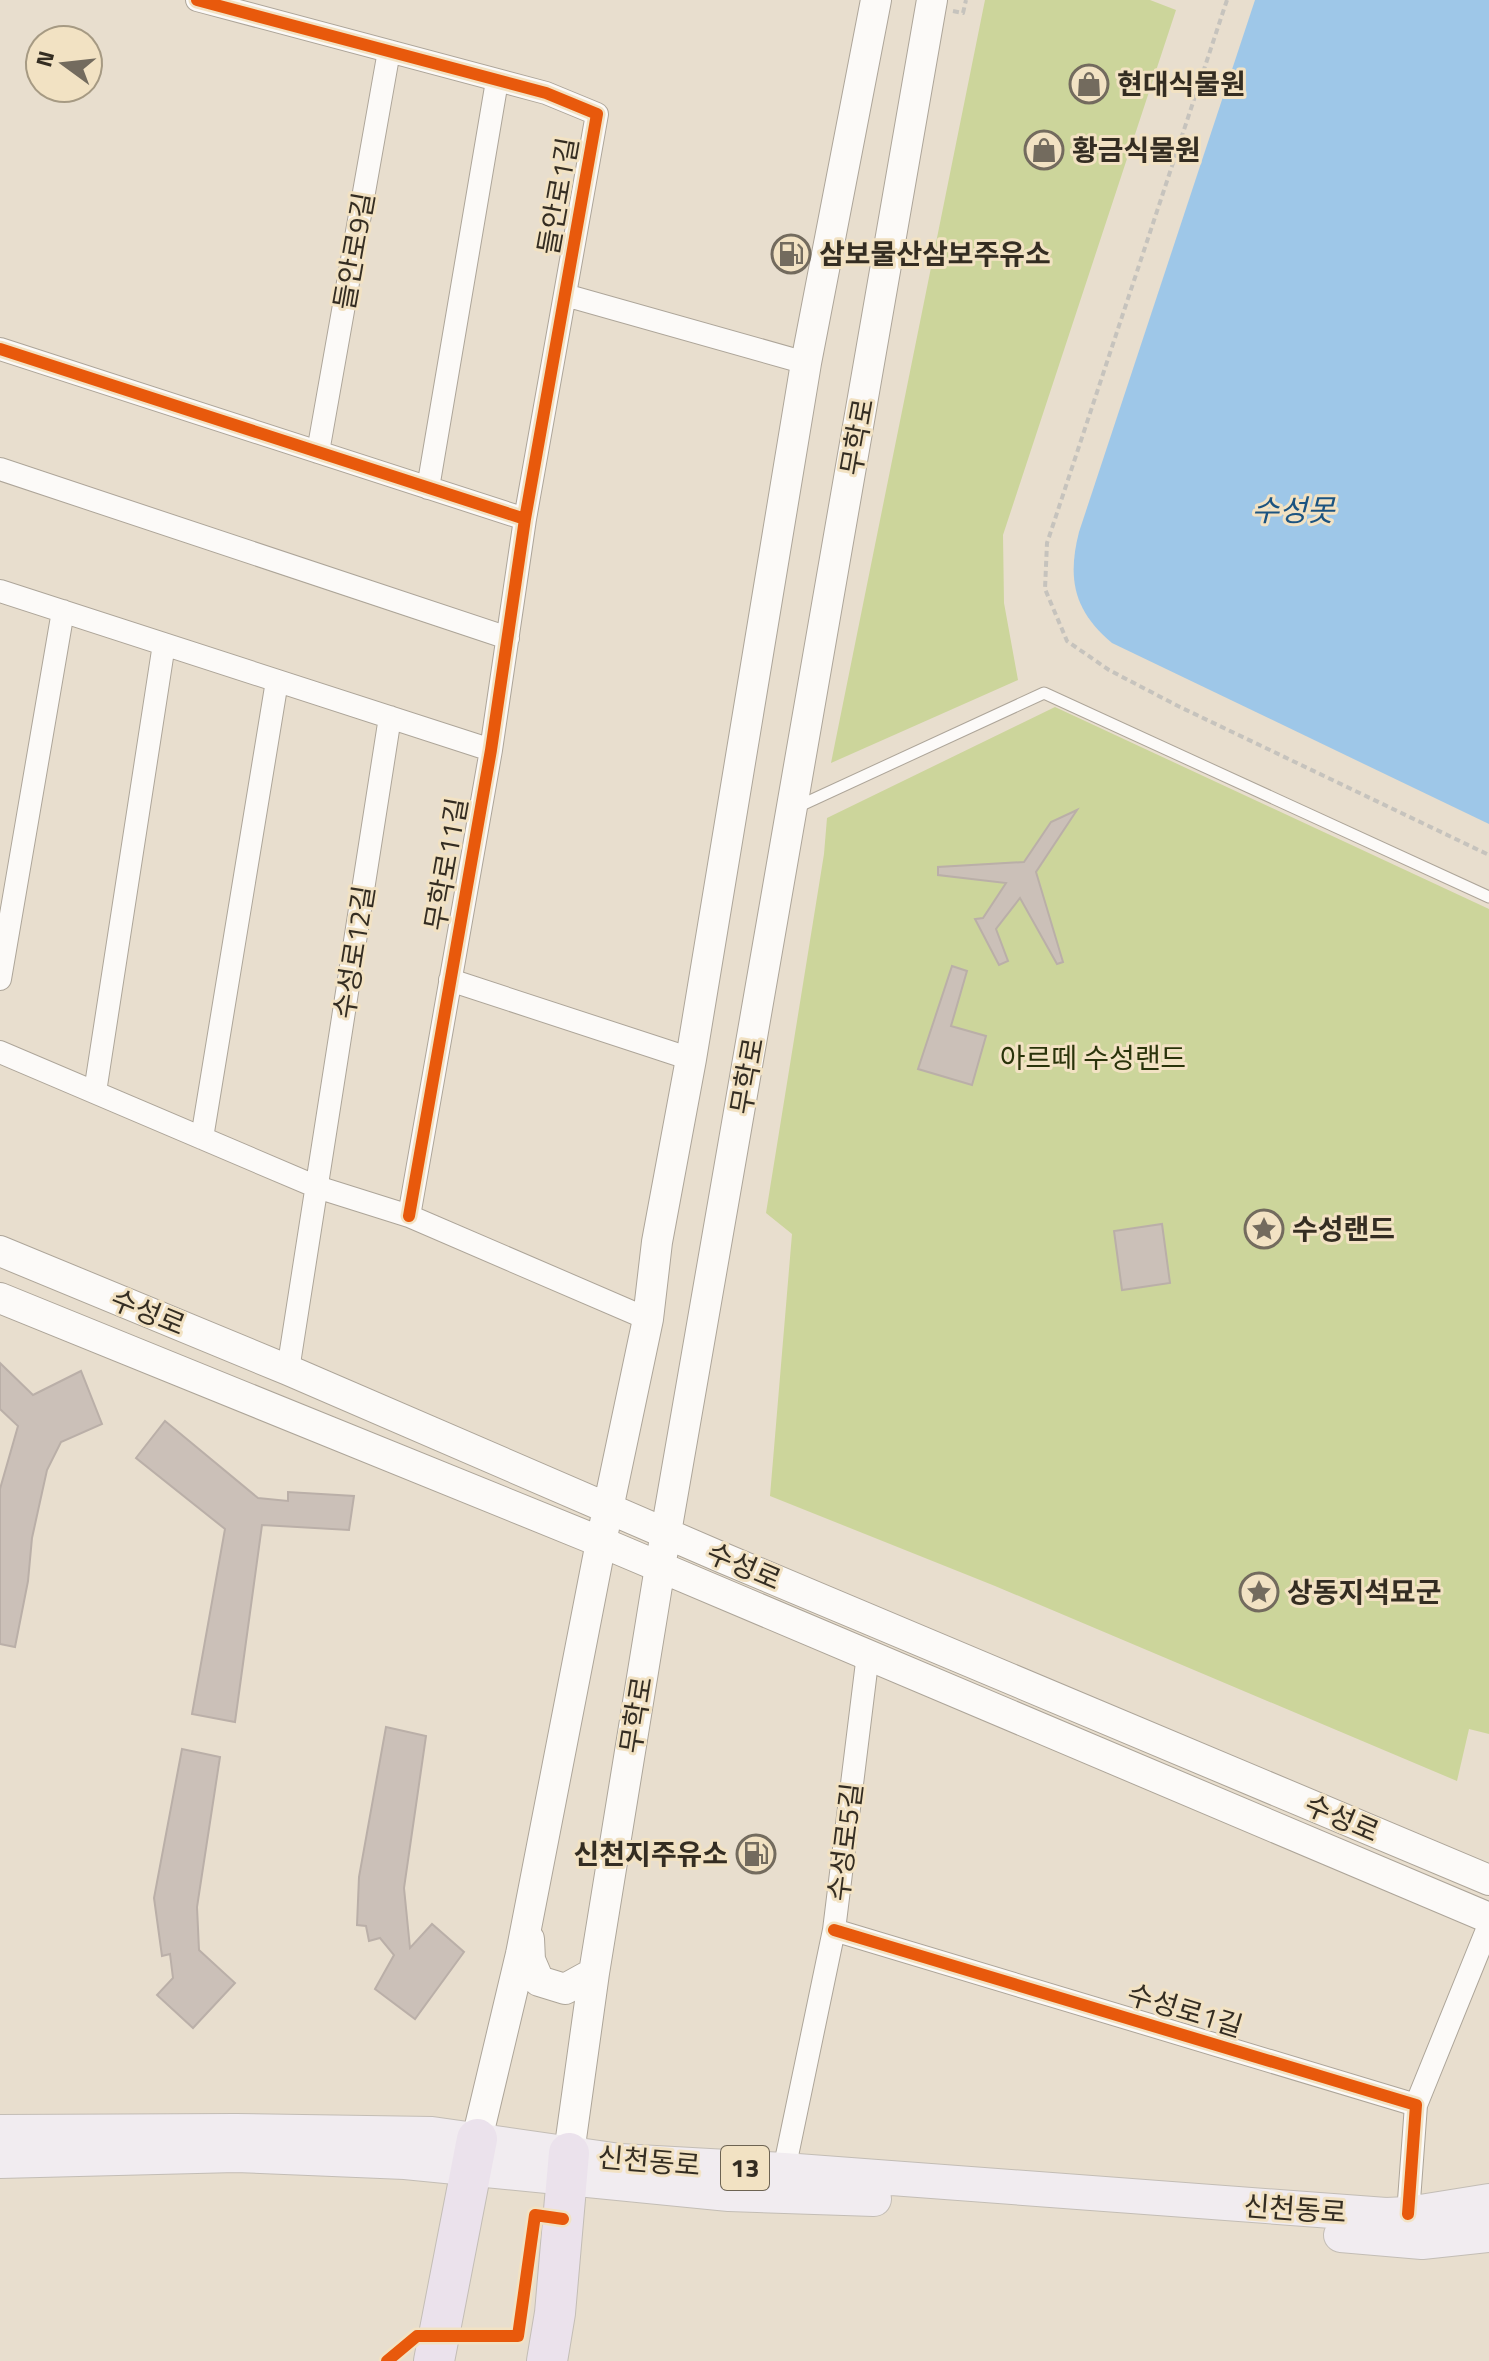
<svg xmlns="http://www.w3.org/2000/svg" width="1489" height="2361" viewBox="0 0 1489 2361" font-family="'Titillium Web','Noto Sans KR',sans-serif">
  <rect width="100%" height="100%" fill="#e8dece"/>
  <path fill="#ccd59b" d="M985,0h165l26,10 -173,525 1,68 14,77 -187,83z
    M1055,707l434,202v825l-20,-5 -12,52 -462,-195 -225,-90 22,-262 -26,-21 58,-359 3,-36z"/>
  <path fill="#9ec7e8" d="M1255,0h234v824l-377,-181c-38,-32 -45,-64 -33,-111z"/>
  <path fill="#cbc0b8" stroke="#baafa8" stroke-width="2" d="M1077,810l-41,62 27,90 -6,2 -37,-66 -24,31 12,32 -9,4 -24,-46 8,-1 23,-35 -68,-8v-8l86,-5 27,-40z
    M952,966l15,5 -16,55 35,10 -14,49 -54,-16z
    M1162,1224l8,59 -48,7 -8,-59z
    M0,1363l33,32 48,-24 21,53 -41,18 -14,28 -15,68 -4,43 -13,66 -15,-3v-155l18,-63 -18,-17z
    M165,1421l93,77 30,3v-9l66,4 -5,34 -87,-5 -27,197 -43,-8 33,-185 -89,-71z
    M386,1727l40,9 -22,152 6,60 22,-24 32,28 -49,67 -40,-30 19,-34 -14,-17 -11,3 -3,-15 -9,-1 2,-48z
    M182,1749l38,8 -23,150 2,43 36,33 -42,45 -36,-33 16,-17 -3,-24 -8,2 -8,-58z"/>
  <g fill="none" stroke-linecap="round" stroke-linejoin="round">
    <g stroke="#ada599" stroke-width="13">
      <path id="lane" d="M797,807l247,-114 445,204"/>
    </g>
    <g stroke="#ada599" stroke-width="24">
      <path id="street" d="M197,0l349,93 51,21 -72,405 -34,231 -82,466
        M565,295l241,68
        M0,349l525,170
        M318,452l71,-401
        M0,469l508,169
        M428,488l69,-407
        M0,591l491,159
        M0,979l63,-368
        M450,980l241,79
        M0,1052l317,135 92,29 239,103
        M95,1092l69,-448
        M202,1138l75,-457
        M288,1370l102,-653
        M834,1930l582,175 -8,109
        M1416,2105l73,-180
        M784,2170l50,-240 34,-276"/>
    </g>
    <g stroke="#ada599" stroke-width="32">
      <path id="secondary" d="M0,1251l288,119 435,188 766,322
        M0,1298l601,244 888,376
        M529,1939l1,21 9,21 26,8 29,-16
        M477,2139l44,-185 80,-412 47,-223 9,-77 34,-183 115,-696 70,-363
        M569,2153l25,-180 66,-406 272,-1567"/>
    </g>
    <g stroke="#c3bdb5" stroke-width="36">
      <path id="primary" d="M0,2132l236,-1 196,3 188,27 164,9 602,45 22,-1 81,-13
        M0,2161l236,-6 169,7 324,32 145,5
        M1341,2235l81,7 67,-7"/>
    </g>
    <g stroke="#c3bdb5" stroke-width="42">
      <path id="highway" d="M434,2361l43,-222
        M547,2361l8,-48 14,-160"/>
    </g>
    <path stroke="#c6c3bd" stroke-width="4" stroke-dasharray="6 4" stroke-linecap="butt" d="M1227,0l-180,543 -2,46 22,52 42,29 69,36 311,149
      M953,11l10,2 3,-13"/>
    <use href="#lane" stroke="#fcfaf8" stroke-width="11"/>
    <use href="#street" stroke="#fcfaf8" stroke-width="22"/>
    <use href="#secondary" stroke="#fcfaf8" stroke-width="30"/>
    <use href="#primary" stroke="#f1ecf0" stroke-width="34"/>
    <use href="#highway" stroke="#ebe2ec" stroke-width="40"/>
    <g stroke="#f2e2c3" stroke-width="17">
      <path id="cycleway" d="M197,0l349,93 51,21 -72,405 -34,231 -82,466
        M0,349l525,170
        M834,1930l582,175 -8,109
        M387,2361l30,-25h101l17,-121 28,4"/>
    </g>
    <use href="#cycleway" stroke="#e8590c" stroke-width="12"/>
  </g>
  <defs>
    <g id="shop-ring" transform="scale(2)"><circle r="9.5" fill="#f2e2c3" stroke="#736b5e" stroke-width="1.5"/><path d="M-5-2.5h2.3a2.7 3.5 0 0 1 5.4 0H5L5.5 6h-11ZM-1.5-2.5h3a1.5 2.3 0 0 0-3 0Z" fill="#736b5e"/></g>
    <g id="fuel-ring" transform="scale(2)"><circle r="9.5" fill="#f2e2c3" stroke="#736b5e" stroke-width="1.5"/><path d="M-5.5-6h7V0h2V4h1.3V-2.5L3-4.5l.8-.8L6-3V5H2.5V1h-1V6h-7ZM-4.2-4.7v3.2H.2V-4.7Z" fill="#736b5e"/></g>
    <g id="sight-ring" transform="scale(2)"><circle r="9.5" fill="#f2e2c3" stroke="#736b5e" stroke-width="1.5"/><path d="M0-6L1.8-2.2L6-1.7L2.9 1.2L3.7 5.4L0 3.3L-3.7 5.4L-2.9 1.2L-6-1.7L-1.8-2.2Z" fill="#736b5e"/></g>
  </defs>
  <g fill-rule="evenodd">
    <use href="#shop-ring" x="1089" y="84"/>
    <use href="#shop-ring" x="1044" y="150"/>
    <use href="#fuel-ring" x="791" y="254"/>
    <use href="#sight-ring" x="1264" y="1229"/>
    <use href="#sight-ring" x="1259" y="1592"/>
    <use href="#fuel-ring" x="756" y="1854"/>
  </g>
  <g text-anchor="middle" stroke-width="6" stroke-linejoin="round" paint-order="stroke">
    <rect fill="#f2e2c3" stroke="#6d6352" stroke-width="2" x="721" y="2146" width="48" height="44" rx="6"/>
    <g font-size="26" font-weight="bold" fill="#342d22">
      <text x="745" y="2177">13</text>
    </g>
    <g font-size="28" font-weight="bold" fill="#342d22" stroke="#f2e2c3" text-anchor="start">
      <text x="1117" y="94">현대식물원</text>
      <text x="1072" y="160">황금식물원</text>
      <text x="819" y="264">삼보물산삼보주유소</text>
      <text x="1292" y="1239">수성랜드</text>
      <text x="1287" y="1602">상동지석묘군</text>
      <text x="728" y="1864" text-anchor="end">신천지주유소</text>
    </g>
    <g font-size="28" fill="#342d22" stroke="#f2e2c3">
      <text transform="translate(558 196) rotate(-80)" y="10">들안로1길</text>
      <text transform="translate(354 251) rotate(-80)" y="10">들안로9길</text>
      <text transform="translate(857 437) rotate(-80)" y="10">무학로</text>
      <text transform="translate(446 864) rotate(-80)" y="10">무학로11길</text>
      <text transform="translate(354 952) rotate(-81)" y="10">수성로12길</text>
      <text transform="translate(747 1076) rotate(-80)" y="10">무학로</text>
      <text transform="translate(148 1312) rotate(22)" y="10">수성로</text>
      <text transform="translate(744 1566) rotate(23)" y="10">수성로</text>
      <text transform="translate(636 1715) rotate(-81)" y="10">무학로</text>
      <text transform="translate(1342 1818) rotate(23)" y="10">수성로</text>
      <text transform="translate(845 1842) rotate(-83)" y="10">수성로5길</text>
      <text transform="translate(1185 2010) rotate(17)" y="10">수성로1길</text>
      <text transform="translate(649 2161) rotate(5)" y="10">신천동로</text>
      <text transform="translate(1295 2209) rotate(4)" y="10">신천동로</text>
    </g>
    <g font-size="28" fill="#29330a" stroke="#f2e2c3">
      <text x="1093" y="1068">아르떼 수성랜드</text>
    </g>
    <g font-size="30" font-style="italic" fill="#1b5380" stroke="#f2e2c3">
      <text x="1293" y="521">수성못</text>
    </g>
  </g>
  <g transform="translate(64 64) rotate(285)"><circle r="38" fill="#f2e2c3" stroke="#a69a83" stroke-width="2"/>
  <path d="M0-6L14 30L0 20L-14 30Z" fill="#736b5e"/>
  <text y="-12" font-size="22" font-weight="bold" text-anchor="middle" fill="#342d22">N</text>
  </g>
</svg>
